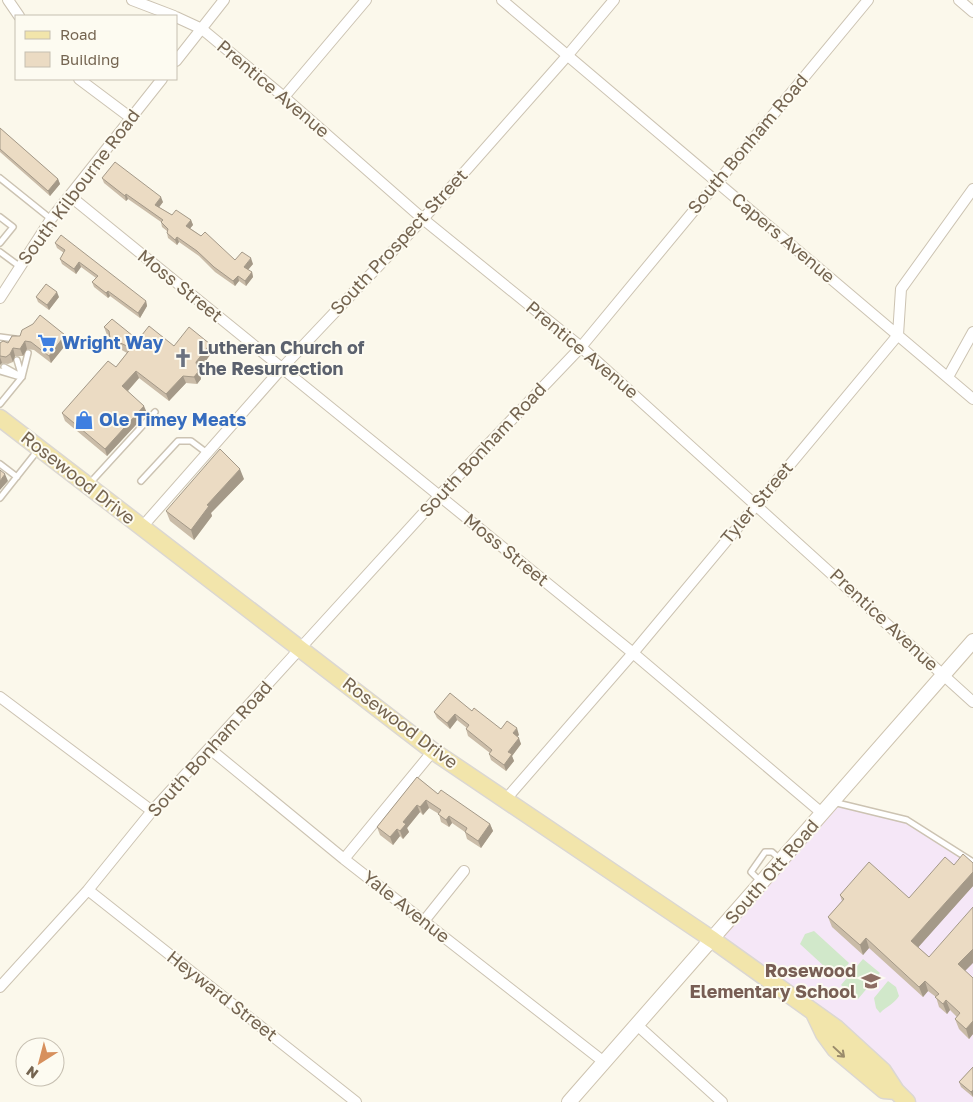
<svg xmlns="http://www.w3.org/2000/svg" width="973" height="1102" viewBox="0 0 973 1102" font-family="'Golos Text',sans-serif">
  <rect width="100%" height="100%" fill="#fbf8eb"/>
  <path fill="#f5e7f7" d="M833,802l74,18 66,42v240h-66l-24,-31 -170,-131z"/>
  <path fill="#d1e8ca" d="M814,931l35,32 -12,15 -37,-34 5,-10z
    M863,959l17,14 -22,26 -17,-14z
    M888,981l8,6 3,9c-5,8 -12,10 -19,17l-4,-5 -2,-10z"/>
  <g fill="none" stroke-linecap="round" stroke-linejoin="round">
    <g stroke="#ccc3b2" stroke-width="8">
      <path id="lane" d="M0,178l51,41
        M0,217l13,10 -13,16
        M0,252l19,14
        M0,337l15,2
        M17,360l5,17
        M0,371l17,5
        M22,377l6,-24
        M0,404l22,-27 -18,-10
        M0,464l17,13
        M141,481l37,-40h13l16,12
        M90,483l65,-71
        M0,498l38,-48
        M833,802l74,18 66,42
        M760,881l-9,-9 14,-20h7l9,8"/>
    </g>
    <g stroke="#ccc3b2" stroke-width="12">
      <path id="street" d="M8,0l11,16
        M132,0l42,16
        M502,0l471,399
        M959,0l14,12
        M176,17l26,12 82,68 139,122 158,128 392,355
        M176,61l48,-61
        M79,79l52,39
        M284,97l82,-97
        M70,196l563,457 190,161
        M0,298l51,-79 111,-140
        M948,377l25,-45
        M142,527l140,-159 141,-149 144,-163 47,-56
        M0,697l152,114
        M210,749l134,110 260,203
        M506,799l127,-146 265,-318 3,-46 72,-100
        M344,859l89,-108
        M88,890l268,212
        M424,921l40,-50
        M0,987l88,-97 64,-79 287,-315 142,-149 287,-347
        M637,1025l85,77"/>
    </g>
    <g stroke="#cec3af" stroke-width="16">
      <path id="secondary" d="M569,1102l404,-461"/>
    </g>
    <g stroke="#dbd7d2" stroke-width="19">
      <path id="primary" d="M0,418l433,333 280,189 123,88 47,43 13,20 11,11
        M814,1013l10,21 11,15 49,41 12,1"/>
    </g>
    <use href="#lane" stroke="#fff" stroke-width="5"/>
    <use href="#street" stroke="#fff" stroke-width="10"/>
    <use href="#secondary" stroke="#fff" stroke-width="14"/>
    <use href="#primary" stroke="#f2e5ab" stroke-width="16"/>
  </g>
  <path fill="#cabca8" d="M0,128l58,51 2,5 -10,12 -50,-44z
    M102,178l61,24 -4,5 13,8 19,5 2,5 -3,3 45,32 18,4 -5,6 4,2 1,5 -7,9 -7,-5 -4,5 -20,-14 -16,-16 -20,-14 -2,3 -9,-7 -1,-5v-2l-5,-4 -1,-5 -33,-23 -2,2 -22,-18z
    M55,243l91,58 1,5 -7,12 -30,-22 -2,2 -14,-11 -2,-5 4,-4 -15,-11 -5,7 -14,-10 -2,-5 4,-6 -7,-5z
    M36,297h23l-10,13 -11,-8z
    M104,327l34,13 36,6 36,-2 3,7 -14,19 2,9 -4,5 -11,-1 -17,18 -30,-23 -11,13 19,22 -40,43 -42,-35 -3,-8 54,-46 11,-14 -14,-8 -3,-8 -3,-2z
    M12,336l56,6 -17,21 -17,-13 -7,-1 -4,7h-8l-2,6 -5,2 -6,-1 -2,2v-22h8z
    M244,479l-33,34 1,3 -18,24 -24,-19 -4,-10z
    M472,711l29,18 18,6 -2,1 4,8 -9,12 2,5 -8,10 -15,-11 -2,-6 1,-1 -22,-17 -2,-7 1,-1 -10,-8 -7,9 -13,-11 -3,-6z
    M417,777l21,17 52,30 3,7 -12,17 -14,-9 -2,-7 -13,-9 -3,4 -8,-5 -2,-8 -10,-6 -6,7 -3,-3 -13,16 2,4 -6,7 -3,-3 -7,9 -13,-10 -3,-8z
    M973,863v23l-55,61 11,10 36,14 8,7v56l-4,5 -10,-10 -4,-10 2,-2 -7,-7 -3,4 -8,-7 -3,-10 -8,-6 -5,6 -54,-49 -6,7 -31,-28 -4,-10 14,-16 -2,-6 69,3 45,-33z
    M973,1067v30l-12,-10 -2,-5z"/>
  <path fill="#a49988" d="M58,179l2,5 -10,12 -2,-5z
    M126,194l2,5 -2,2 -1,-5z
    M161,197l2,5 -6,8 -2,-5z
    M191,220l2,5 -5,6 -2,-5z
    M177,237l2,5 -2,3 -2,-5z
    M251,258l2,6 -7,8 -2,-5z
    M79,262l2,5 -5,7 -2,-5z
    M252,272l1,5 -7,9 -1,-5z
    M238,276l1,5 -4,5 -2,-5z
    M108,291l2,5 -2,2 -2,-5z
    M57,292l2,5 -10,13 -2,-5z
    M146,301l1,5 -7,12 -2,-5z
    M65,335l3,7 -17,21 -2,-7z
    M25,341l2,8 -4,7 -3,-7z
    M210,344l3,7 -14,19 2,9 -4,5 -3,-7 2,-15z
    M13,348l2,8 -2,6 -3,-8z
    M0,357l2,6 -2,2z
    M136,371l3,7 -14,16 -3,-8z
    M183,376l3,7 -17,18 -3,-7z
    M144,406l3,7 -40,43 -2,-7z
    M240,469l4,10 -33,34 1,3 -18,24 -3,-10 16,-25z
    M5,474l3,7 -8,9v-9z
    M455,714l2,6 -7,9 -3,-6z
    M517,728l2,7 -4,4 -2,-6z
    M519,738l2,6 -9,12 2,5 -8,10 -2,-6 4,-13z
    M426,800l3,8 -6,7 -3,-8z
    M417,805l3,7 -13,16 2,4 -6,7 -3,-8 3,-9z
    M449,816l3,7 -3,4 -3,-7z
    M490,824l3,7 -12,17 -3,-7z
    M397,829l3,7 -7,9 -3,-8z
    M973,872v14l-58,65 -4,-10z
    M866,938l3,10 -6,7 -3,-10z
    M973,949v14l-11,11 -4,-10z
    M925,981l3,10 -5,6 -4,-10z
    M946,1000l4,10 -3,4 -4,-10z
    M973,1021v13l-4,5 -3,-10z
    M973,1090v7l-2,-5z"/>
  <path fill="#ebdbc3" stroke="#a49988" d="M0,128l58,51 -10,12 -48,-42z
    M115,162l46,35 -6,8 17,10 4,-5 15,10 -5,6 15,10 4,-4 30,28 7,-8 9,6 -7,9 8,5 -7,9 -7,-5 -5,5 -19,-14 -17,-16 -20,-14 -2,3 -8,-7 1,-4 -7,-7 2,-2 -37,-26 -1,2 -23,-18z
    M61,235l85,66 -8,12 -30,-22 -2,2 -14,-11 6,-6 -19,-14 -5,7 -14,-10 5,-9 -10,-7z
    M46,284l11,8 -10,13 -11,-8z
    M40,315l25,20 -16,21 -18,-14 -6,-1 -5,8 -7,-1 -3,6 -4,3 -6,-1v-13l3,-2 5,2 4,-7h8l2,-6 11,-6z
    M112,319l26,21 11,-14 25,20 15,-19 21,17 -14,18 2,10 -4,5 -11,-1 -17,18 -30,-23 -14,15 22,20 -39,43 -43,-36 46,-52 8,6 15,-19 -21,-10 -1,-7 -5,-4z
    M220,449l20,20 -33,36 2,1 -18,24 -25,-19z
    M0,470l5,4 -5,7z
    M450,693l22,18 2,-3 27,21 6,-8 10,7 -4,5 6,5 -11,14 4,2 -8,11 -15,-11 3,-4 -26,-21 3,-4 -14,-11 -8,9 -13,-11z
    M417,777l21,17 3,-4 49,34 -12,17 -13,-9 2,-4 -18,-12 -3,4 -8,-6 3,-4 -15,-10 -6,7 -3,-2 -14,17 3,2 -6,7 -3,-2 -7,8 -13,-10z
    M963,854l10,9v9l-62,69 18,16 44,-50v42l-15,15 15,14v43l-7,8 -11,-10 5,-6 -14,-13 -3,4 -8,-7 4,-3 -14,-13 -6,6 -53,-49 -6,7 -32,-28 16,-18 -4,-4 29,-33 40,36 36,-41 9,8z
    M973,1067v23l-2,2 -12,-10z"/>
  <defs><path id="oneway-shaft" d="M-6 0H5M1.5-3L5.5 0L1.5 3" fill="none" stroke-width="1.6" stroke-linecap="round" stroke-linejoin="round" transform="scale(1.25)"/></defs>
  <use stroke="#9a8b6b" href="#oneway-shaft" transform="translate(839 1052) rotate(43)"/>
  <defs>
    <g id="supermarket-bare" transform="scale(1.5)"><path d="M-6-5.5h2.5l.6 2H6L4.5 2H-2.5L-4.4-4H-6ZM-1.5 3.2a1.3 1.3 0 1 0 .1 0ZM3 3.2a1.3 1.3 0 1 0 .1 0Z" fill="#3f7fe0" stroke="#fdfbf1" stroke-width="2.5" paint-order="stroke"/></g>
    <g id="church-bare" transform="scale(1.5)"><path d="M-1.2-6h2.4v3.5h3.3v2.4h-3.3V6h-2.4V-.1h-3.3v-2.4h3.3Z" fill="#6b7280" stroke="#fdfbf1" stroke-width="2.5" paint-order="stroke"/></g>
    <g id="shop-bare" transform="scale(1.5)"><path d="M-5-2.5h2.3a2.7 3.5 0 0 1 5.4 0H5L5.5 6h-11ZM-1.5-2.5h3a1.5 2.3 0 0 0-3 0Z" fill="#3f7fe0" stroke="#fdfbf1" stroke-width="2.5" paint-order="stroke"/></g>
    <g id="school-bare" transform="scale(1.5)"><path d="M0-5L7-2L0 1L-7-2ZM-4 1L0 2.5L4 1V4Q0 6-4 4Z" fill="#8d6e63" stroke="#fdfbf1" stroke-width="2.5" paint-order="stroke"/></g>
  </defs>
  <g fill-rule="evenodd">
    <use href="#supermarket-bare" x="47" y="343"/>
    <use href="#church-bare" x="183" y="358"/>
    <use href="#shop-bare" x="84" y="420"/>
    <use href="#school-bare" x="871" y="981"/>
  </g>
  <g text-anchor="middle" stroke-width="4" stroke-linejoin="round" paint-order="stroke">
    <g font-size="18" fill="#746450" stroke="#fdfbf1">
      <text transform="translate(273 89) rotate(40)" y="6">Prentice Avenue</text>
      <text transform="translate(748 144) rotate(-50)" y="6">South Bonham Road</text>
      <text transform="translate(79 187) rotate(-53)" y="6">South Kilbourne Road</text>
      <text transform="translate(783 238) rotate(40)" y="6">Capers Avenue</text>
      <text transform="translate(399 242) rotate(-47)" y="6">South Prospect Street</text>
      <text transform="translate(180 286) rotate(39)" y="6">Moss Street</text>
      <text transform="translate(582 350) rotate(40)" y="6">Prentice Avenue</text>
      <text transform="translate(483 450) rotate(-47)" y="6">South Bonham Road</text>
      <text transform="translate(78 478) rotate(38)" y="6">Rosewood Drive</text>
      <text transform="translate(757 503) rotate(-50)" y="6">Tyler Street</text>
      <text transform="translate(506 550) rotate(39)" y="6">Moss Street</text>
      <text transform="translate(884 620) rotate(43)" y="6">Prentice Avenue</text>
      <text transform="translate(400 723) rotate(37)" y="6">Rosewood Drive</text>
      <text transform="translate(210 749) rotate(-48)" y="6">South Bonham Road</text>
      <text transform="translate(772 872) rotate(-49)" y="6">South Ott Road</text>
      <text transform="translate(406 907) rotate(38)" y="6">Yale Avenue</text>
      <text transform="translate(222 996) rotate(38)" y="6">Heyward Street</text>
    </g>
    <g font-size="18" font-weight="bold" fill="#366cbe" stroke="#fdfbf1" text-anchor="start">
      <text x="62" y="349">Wright Way</text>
      <text x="99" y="426">Ole Timey Meats</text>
    </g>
    <g font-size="18" font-weight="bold" fill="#5b616d" stroke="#fdfbf1" text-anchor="start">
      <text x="198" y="354">Lutheran Church of<tspan x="198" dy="21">the Resurrection</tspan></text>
    </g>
    <g font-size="18" font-weight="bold" fill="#785e54" stroke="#fdfbf1" text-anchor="end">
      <text x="856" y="977">Rosewood<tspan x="856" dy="21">Elementary School</tspan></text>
    </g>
  </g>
  <rect x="15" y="15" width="162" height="65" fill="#fdfbf1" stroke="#c6bfb1"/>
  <rect x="25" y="31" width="25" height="8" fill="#f2e5ab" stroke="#c6bfb1"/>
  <text x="60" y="40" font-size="15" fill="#746450">Road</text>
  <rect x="25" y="52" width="25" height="15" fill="#ebdbc3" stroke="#c6bfb1"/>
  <text x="60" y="65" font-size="15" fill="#746450">Building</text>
  <g transform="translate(40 1062) rotate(216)"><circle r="24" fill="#fdfbf1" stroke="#c6bfb1"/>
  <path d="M0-4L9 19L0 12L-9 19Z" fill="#d7905d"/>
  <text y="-8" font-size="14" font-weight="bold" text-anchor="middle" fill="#746450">N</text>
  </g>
</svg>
